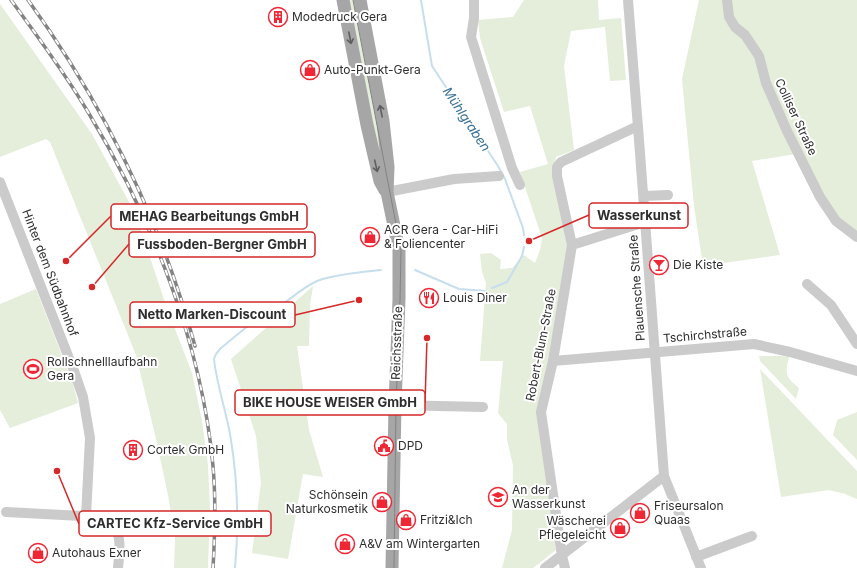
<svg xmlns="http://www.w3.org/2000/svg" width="857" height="568" viewBox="0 0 857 568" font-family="Inter,sans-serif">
  <rect width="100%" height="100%" fill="#fff"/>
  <path fill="#e5eddb" d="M345,0h13l22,111 5,68z
    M524,0h74l1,20 22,-2 5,62 -16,1 -5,-54 -34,4 -7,35 10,84 -18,7 -2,12 14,77 -19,113 -11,53 18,138 -23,18h-31l10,-38 1,-65 -6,-25v-16l-9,-11 5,-52h-23l6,-78 -4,-11 -2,-18 11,-1 10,7 -1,9 12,-1 12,-13 11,8 5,-13 2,-12 -22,-66 28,-8 -18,-58 -26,6 -24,-74 -2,-18 35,-3z
    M699,0h158v236l-20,-16 -35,-67 -50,8 28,94 -77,11 -9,-60 -12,-127z
    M0,4l92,130 43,79 32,95 25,65 10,48 6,44 2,44 -2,59h-34l1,-29 -7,-44 -12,-56 -20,-84 -86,-213 -4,-3 -46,18z
    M313,286l-3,19 -1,41h-12l12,84 14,47 -20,-3 -15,85 -36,-6 9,-70 -5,-47 -25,-77z
    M36,289l37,95 5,19 -68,25 -10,-18v-106z
    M759,356h21l9,1c-4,17 -4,20 10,31l-3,11 -36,-38z
    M760,369l97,102v28l-12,-5 -16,-4 -48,7z
    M857,412v48l-24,-25 4,-15z"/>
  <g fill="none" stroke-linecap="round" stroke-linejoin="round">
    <path stroke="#c6deee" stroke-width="2" d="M421,0l11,66 66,100 7,13 18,49 1,7
      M415,270l44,19 27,2
      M492,288l15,-6 15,-26 2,-9
      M283,304c11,-8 21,-17 34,-23 18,-7 45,-9 64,-11
      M235,568c4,-44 3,-84 -4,-128 -4,-27 -14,-53 -17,-81l2,-5 5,-6 39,-32 12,-6"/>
    <path stroke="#cbcbcb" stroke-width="10" d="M474,0v18l-3,19 41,131 8,17
      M628,0l12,153 24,323 37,92
      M727,0l2,17 6,10 10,8 14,21 7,27 21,48 33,66 16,24 21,16
      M0,182l74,189 9,26 7,41 -4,78
      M387,192l67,-13 45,-3
      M644,196l24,-1
      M572,245l73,-23
      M807,284l24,21 26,39
      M553,361l201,-17 36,8 67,19
      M393,405l90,2
      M6,512l95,5c4,2 9,4 11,7 11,11 7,30 6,44
      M696,557l56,-21
      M545,568l119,-92
      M565,568l-3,-12 -21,-144 12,-51 19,-116 -15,-69v-9l4,-5 77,-36"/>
    <path stroke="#a6a6a6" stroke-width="13" d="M343,0l24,125 13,56 5,9
      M360,0l23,121 5,46 -1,25 12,58v49l-4,106 -3,163"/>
    <path stroke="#838383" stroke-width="1" d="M353,0l48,250 -1,50 -4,105 -2,163"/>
    <g stroke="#838383" stroke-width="3.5">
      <path id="rail" d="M11,0c27,37 54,73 77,112 63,104 114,232 125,354 3,34 2,68 0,102
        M28,0c76,105 133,221 167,346"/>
    </g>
    <use href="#rail" stroke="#fff" stroke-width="2" stroke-dasharray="6" stroke-linecap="butt"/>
  </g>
  <defs><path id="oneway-shaft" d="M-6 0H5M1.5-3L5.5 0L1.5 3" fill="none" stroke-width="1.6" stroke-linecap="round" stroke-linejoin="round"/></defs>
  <g stroke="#5e5e5e">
    <use href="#oneway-shaft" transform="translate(350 38) rotate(79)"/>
    <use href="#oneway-shaft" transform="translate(381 111) rotate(-101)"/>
    <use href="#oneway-shaft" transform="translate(376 166) rotate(77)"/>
  </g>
  <defs>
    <g id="building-ring" transform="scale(1)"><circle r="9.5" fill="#fff" stroke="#ef2735" stroke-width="1.5"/><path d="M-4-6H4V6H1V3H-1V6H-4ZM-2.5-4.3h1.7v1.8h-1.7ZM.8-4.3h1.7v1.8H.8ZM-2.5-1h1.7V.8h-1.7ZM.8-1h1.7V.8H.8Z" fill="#ef2735"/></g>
    <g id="shop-ring" transform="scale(1)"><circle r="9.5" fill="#fff" stroke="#ef2735" stroke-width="1.5"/><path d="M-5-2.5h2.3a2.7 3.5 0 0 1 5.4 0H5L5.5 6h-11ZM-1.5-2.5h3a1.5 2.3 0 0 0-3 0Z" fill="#ef2735"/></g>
    <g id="bar-ring" transform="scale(1)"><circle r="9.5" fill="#fff" stroke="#ef2735" stroke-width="1.5"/><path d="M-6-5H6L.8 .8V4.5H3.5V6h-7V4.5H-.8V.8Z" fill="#ef2735"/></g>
    <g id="restaurant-ring" transform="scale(1)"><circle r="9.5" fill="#fff" stroke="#ef2735" stroke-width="1.5"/><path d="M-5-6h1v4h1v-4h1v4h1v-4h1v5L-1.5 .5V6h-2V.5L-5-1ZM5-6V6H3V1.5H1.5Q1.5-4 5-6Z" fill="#ef2735"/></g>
    <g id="stadium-ring" transform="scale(1)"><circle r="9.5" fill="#fff" stroke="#ef2735" stroke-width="1.5"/><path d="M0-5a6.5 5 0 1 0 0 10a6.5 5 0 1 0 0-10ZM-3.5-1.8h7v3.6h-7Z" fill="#ef2735"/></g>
    <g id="civic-ring" transform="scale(1)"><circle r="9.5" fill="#fff" stroke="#ef2735" stroke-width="1.5"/><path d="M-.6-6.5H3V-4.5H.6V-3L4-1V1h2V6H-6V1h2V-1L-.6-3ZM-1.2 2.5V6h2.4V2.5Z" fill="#ef2735"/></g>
    <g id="school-ring" transform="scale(1)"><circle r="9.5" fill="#fff" stroke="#ef2735" stroke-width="1.5"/><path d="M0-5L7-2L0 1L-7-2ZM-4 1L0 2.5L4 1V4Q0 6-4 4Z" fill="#ef2735"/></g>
  </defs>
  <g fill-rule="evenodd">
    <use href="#building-ring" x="278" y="17"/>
    <use href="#shop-ring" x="310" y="70"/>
    <use href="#shop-ring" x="370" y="237"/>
    <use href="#bar-ring" x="659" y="265"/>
    <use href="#restaurant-ring" x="429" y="298"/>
    <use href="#stadium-ring" x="33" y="369"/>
    <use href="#civic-ring" x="384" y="446"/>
    <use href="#building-ring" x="133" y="450"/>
    <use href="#school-ring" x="498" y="497"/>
    <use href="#shop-ring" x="382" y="502"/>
    <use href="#shop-ring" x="640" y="513"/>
    <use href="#shop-ring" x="406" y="520"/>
    <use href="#shop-ring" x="620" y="528"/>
    <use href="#shop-ring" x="345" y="544"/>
    <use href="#shop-ring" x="38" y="553"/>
  </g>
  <g text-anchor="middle" stroke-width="4" stroke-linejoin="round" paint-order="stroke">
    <g font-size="12" fill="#2e2e2e" stroke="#fff" text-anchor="start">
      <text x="292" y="21">Modedruck Gera</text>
      <text x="324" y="74">Auto-Punkt-Gera</text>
      <text x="384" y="234">ACR Gera - Car-HiFi<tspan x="384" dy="14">&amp; Foliencenter</tspan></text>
      <text x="673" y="269">Die Kiste</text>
      <text x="443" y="302">Louis Diner</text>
      <text x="47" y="366">Rollschnelllaufbahn<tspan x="47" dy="14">Gera</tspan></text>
      <text x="398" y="450">DPD</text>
      <text x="147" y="454">Cortek GmbH</text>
      <text x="512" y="494">An der<tspan x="512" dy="14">Wasserkunst</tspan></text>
      <text x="368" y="499" text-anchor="end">Schönsein<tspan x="368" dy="14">Naturkosmetik</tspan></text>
      <text x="654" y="510">Friseursalon<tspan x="654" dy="14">Quaas</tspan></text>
      <text x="420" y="524">Fritzi&amp;Ich</text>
      <text x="606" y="525" text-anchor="end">Wäscherei<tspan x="606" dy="14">Pflegeleicht</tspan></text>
      <text x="359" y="548">A&amp;V am Wintergarten</text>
      <text x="52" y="557">Autohaus Exner</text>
    </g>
    <g font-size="12" fill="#2e2e2e" stroke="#fff">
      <text transform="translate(796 117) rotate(65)" y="4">Colliser Straße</text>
      <text transform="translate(50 273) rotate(69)" y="4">Hinter dem Südbahnhof</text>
      <text transform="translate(637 288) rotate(-94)" y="4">Plauensche Straße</text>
      <text transform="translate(705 335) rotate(-5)" y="4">Tschirchstraße</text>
      <text transform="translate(397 343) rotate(-88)" y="4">Reichsstraße</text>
      <text transform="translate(541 345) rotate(-79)" y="4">Robert-Blum-Straße</text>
    </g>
    <g font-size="13" font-style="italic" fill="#387195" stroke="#fff">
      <text transform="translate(467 119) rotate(56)" y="5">Mühlgraben</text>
    </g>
  </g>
  <path fill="none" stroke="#d62828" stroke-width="1.5" d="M529 241L589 215M66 261L111 216M92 287L129 244M359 300L295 315M427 338L425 403M57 471L79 524"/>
  <g fill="#d62828" stroke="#fff" stroke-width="1.5">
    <circle cx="529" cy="241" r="4"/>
    <circle cx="66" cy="261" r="4"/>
    <circle cx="92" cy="287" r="4"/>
    <circle cx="359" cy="300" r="4"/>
    <circle cx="427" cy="338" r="4"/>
    <circle cx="57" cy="471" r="4"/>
  </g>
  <g fill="#fff" stroke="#d62828" stroke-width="1.5">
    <rect x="589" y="203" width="99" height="25" rx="4"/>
    <rect x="111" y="204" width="196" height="25" rx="4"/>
    <rect x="129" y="232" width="186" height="25" rx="4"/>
    <rect x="130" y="302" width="165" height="25" rx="4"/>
    <rect x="235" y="390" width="190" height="25" rx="4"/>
    <rect x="79" y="511" width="192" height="25" rx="4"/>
  </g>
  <g font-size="13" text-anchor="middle" font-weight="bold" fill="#2e2e2e">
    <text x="639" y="220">Wasserkunst</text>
    <text x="209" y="221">MEHAG Bearbeitungs GmbH</text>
    <text x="222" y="249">Fussboden-Bergner GmbH</text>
    <text x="212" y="319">Netto Marken-Discount</text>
    <text x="330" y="407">BIKE HOUSE WEISER GmbH</text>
    <text x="175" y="528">CARTEC Kfz-Service GmbH</text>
  </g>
</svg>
